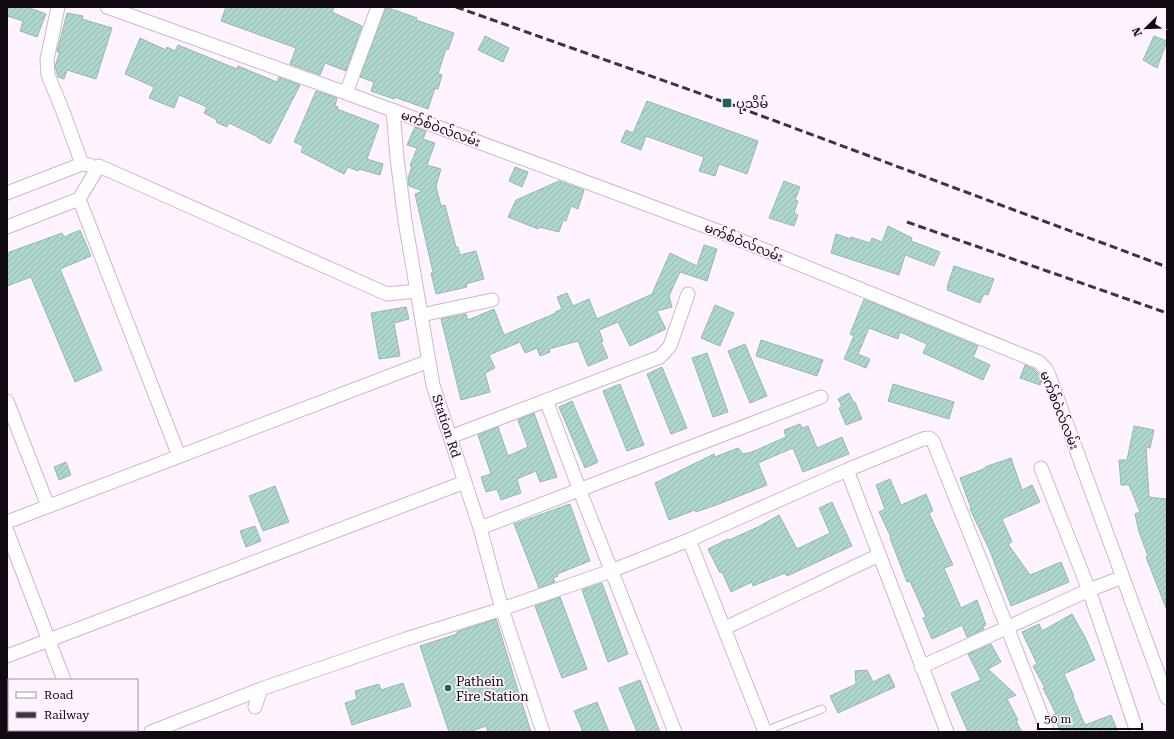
<svg xmlns="http://www.w3.org/2000/svg" width="1174" height="739" viewBox="0 0 1174 739" font-family="'Roboto Serif','Noto Sans Myanmar',serif">
  <defs>
    <pattern id="building-hatch" width="6" height="6" patternUnits="userSpaceOnUse"><rect width="6" height="6" fill="#add6cc"/><path d="M-1 1l2-2M0 6l6-6M5 7l2-2" fill="none" stroke="#94b6ae"/></pattern>
  </defs>
  <rect width="100%" height="100%" fill="#fef3fe"/>
  <path fill="url(#building-hatch)" stroke="#93bbb3" d="M7,7h20l19,7 -9,23 -17,-6 3,-10 -16,-5z
    M226,7h108l-2,5 30,14 -16,45 -21,-8 -5,12 -30,-11 6,-16 -75,-27z
    M386,7l31,11 -1,2 38,13 -6,17 -2,-1 -8,25 4,1 -4,14 -3,-1 -7,21 -34,-12v2l-23,-8 3,-9 -14,-5z
    M67,13l16,3 -1,3 30,9 -16,51 -29,-9 -3,9 -6,-2 -3,-11 5,-14h-3z
    M485,36l24,12 -6,14 -25,-12z
    M1154,36l13,5 -10,27 -14,-8z
    M140,38l26,12 1,-3 8,4 3,-6 59,24 1,-3 39,16 2,-5 21,8 -30,59 -12,-6v-1l-29,-14 -2,4 -11,-5 1,-2 -13,-7 3,-6 -28,-12 -5,13 -25,-10 5,-11 -29,-13z
    M316,91l21,7 -2,8 3,1 -1,2 42,16 -12,34 16,5 -3,11 -21,-6 -1,2 -10,-4 -4,7 -43,-22 2,-6 -9,-4z
    M647,101l111,40 -11,33 -28,-10 -4,12 -16,-5 5,-14 -58,-21 -5,14 -20,-8 5,-12 7,3z
    M415,127l11,4 -3,8 12,4 -8,22 14,4 -5,17 5,20 4,-1 11,42h2l2,8 16,-4 8,28 -18,5 1,3 -31,7 -5,-21 2,-1 -18,-78 8,-3 -14,-5 -1,-8 4,-12h-2l7,-18 -10,-3 5,-12z
    M515,167l13,5 -6,15 -13,-6z
    M559,181l25,9 -6,19 -7,-3 -5,15 -3,-1 -4,12 -20,-5 -1,2 -30,-12 8,-17z
    M784,181l16,6 -5,13 3,1 -4,12 4,2 -4,11 -25,-8z
    M888,226l24,12 -1,3 29,11 -6,14 -29,-11 -6,20 -68,-22 5,-19 15,5v-2l19,6 2,-5 10,4z
    M80,230l11,26 -31,13 42,101 -27,12 -44,-105 -24,9v-33l55,-20 2,4z
    M704,245l13,4 -10,32 -27,-9 -11,24 3,11 -15,4 9,18 -36,17 -12,-24 -19,8 4,11 -2,1 7,16 -20,8 -10,-25 -29,8 1,3 -10,4 -3,-8 -12,5 -5,-11 -31,13 6,13 -10,5 5,19 -29,8 -20,-81 25,-5 2,6 26,-11 10,26 52,-22 -1,-1 7,-3 -5,-12 10,-4 6,13 16,-7 8,20 55,-25 18,-41 27,13z
    M954,266l40,13 -6,16 -4,-1 -4,9 -33,-13 1,-3h-1z
    M864,299l114,47 -5,11 17,8 -7,15 -60,-27 4,-9 -27,-12 -2,7 -29,-11 -11,26 12,5 -4,9 -22,-9 10,-23 -4,-2z
    M715,305l19,8 -14,33 -19,-8z
    M406,307l3,12 -15,4 6,33 -21,3 -8,-46z
    M761,340l62,20 -6,16 -61,-20z
    M745,344l22,52 -17,7 -22,-52z
    M707,353l21,59 -15,5 -21,-59z
    M1025,365l9,4 5,5 3,6 -2,5 -20,-7z
    M662,367l25,61 -16,6 -24,-60z
    M620,384l24,61 -17,6 -24,-60z
    M893,384l61,18 -5,17 -61,-18z
    M849,393l5,10 1,-1 7,17 -16,6 -7,-17 3,-1 -4,-8z
    M572,401l26,61 -13,6 -26,-61z
    M534,413l23,64 -17,5 -4,-11 -19,8 4,14 -20,7 -4,-11 -11,3 -5,-15 10,-3 -13,-39 20,-8 10,29 20,-9 -10,-27z
    M800,424l2,4 6,-2 9,22 25,-11 7,17 -46,18 -10,-24 -35,15 9,22 -48,19 -23,8 -1,-2 -26,10 -14,-37 59,-29 1,3 23,-9 5,6 9,-2 34,-15 -2,-7z
    M1134,426l20,4 -4,18 -4,-1 3,50 17,2v109l-20,-51 2,-1 -9,-24 -4,-18 5,-2 -11,-27h-8l-2,-25h8z
    M1011,458l11,32 10,-5 8,17 -38,17 10,23 -4,2 22,31 31,-13 8,20 -58,24 -21,-55 -20,-42 1,-1 -11,-30 26,-10 -1,-1z
    M66,462l5,13 -12,5 -5,-13z
    M890,479l11,26 25,-11 7,17 -4,2 24,52 -9,3 17,40 16,-8 9,25 -3,2 1,2 -17,8 -5,-12 -30,14 -9,-21 3,-1 -16,-36 -3,1 -17,-44 1,-1 -12,-25 6,-3 -9,-24z
    M275,486l14,36 -26,9 -14,-35z
    M832,502l20,44 -65,30 -2,-3 -32,13 -1,-4 -21,10 -9,-20 -2,1 -12,-24 20,-10 1,1 31,-14 19,-11 18,34 33,-16 -11,-25z
    M570,504l20,57 -33,13 1,2 -5,2 2,4 -16,6 -25,-64z
    M255,526l6,15 -15,6 -6,-16z
    M602,583l26,71 -20,8 -26,-72z
    M560,597l27,72 -25,9 -27,-72z
    M1072,614l13,23 10,23 -31,14 10,22 -1,1 12,28 26,-10 7,17h-57l-8,-17 3,-1 -13,-26h2l-12,-22 4,-2 -15,-32 17,-8 3,7z
    M496,619l35,113h-43l-2,-6 -17,6h-20l-29,-86 37,-12v-2z
    M991,644l10,18 -13,7 28,26 -9,4 11,21 -2,1 6,11h-54l-17,-39 30,-13 -13,-26z
    M867,670l6,12 16,-8 6,13 -57,26 -8,-17 26,-12 -1,-13z
    M640,680l20,52h-23l-18,-44z
    M403,683l8,23 -59,19 -7,-22 12,-4 -2,-8 24,-7 2,6z
    M597,702l12,30h-26l-9,-21z"/>
  <g fill="none" stroke-linecap="round" stroke-linejoin="round">
    <g stroke="#cfb6d0" stroke-width="9">
      <path id="lane" d="M765,731l57,-22"/>
    </g>
    <g stroke="#cfb6d0" stroke-width="15">
      <path id="street" d="M58,7l-11,53 1,15 14,34 20,55
        M107,7l239,86 372,138 321,131 7,7 4,9 117,320
        M346,93l32,-86
        M393,110l4,48 8,63 28,164 47,143 22,81 41,123
        M7,193l75,-29 8,1
        M79,199l20,-33 288,128 30,-3
        M7,227l72,-28 100,257
        M421,315l71,-15
        M546,400l34,91 95,241
        M7,401l41,105
        M450,437l210,-80 10,-11 18,-52
        M1041,468l48,122 48,142
        M847,470l100,262
        M7,522l422,-161
        M480,528l341,-131
        M7,531l57,149
        M689,540l76,192
        M725,628l154,-73
        M7,656l458,-174
        M921,667l168,-77 34,-13
        M255,707l6,-18
        M83,730l1,2
        M151,732l110,-43 145,-50 96,-30 109,-38 78,-31 158,-70 76,-31 6,-1 4,3 74,186 41,105"/>
    </g>
    <use href="#lane" stroke="#fff" stroke-width="7"/>
    <use href="#street" stroke="#fff" stroke-width="13"/>
    <path stroke="#3d343e" stroke-width="3" stroke-dasharray="8 4" stroke-linecap="butt" d="M456,7l271,96 440,164
      M907,222l260,91"/>
  </g>
  <g fill="#1d6459" stroke="#fef3fe" stroke-width="1.5">
    <rect x="722" y="98" width="10" height="10" rx="2"/>
    <circle cx="448" cy="688" r="4"/>
  </g>
  <g text-anchor="middle" stroke-width="3.5" stroke-linejoin="round" paint-order="stroke">
    <g font-size="13" fill="#120a13" stroke="#fef3fe" text-anchor="start">
      <text x="736" y="108">ပုသိမ်</text>
      <text x="456" y="686">Pathein<tspan x="456" dy="15">Fire Station</tspan></text>
    </g>
    <g font-size="13" fill="#120a13" stroke="#fef3fe">
      <text transform="translate(441 128) rotate(20)" y="5">မက်စ်ဝဲလ်လမ်း</text>
      <text transform="translate(744 242) rotate(22)" y="5">မက်စ်ဝဲလ်လမ်း</text>
      <text transform="translate(1060 410) rotate(68)" y="5">မက်စ်ဝဲလ်လမ်း</text>
      <text transform="translate(447 426) rotate(72)" y="5">Station Rd</text>
    </g>
  </g>
  <rect width="1174" height="739" fill="none" stroke="#120a13" stroke-width="16"/>
  <rect x="8" y="679" width="130" height="52" fill="#fef3fe" stroke="#a096a0"/>
  <rect x="16" y="692" width="20" height="6" fill="#ffffff" stroke="#a096a0"/>
  <text x="44" y="699" font-size="12" fill="#120a13">Road</text>
  <rect x="16" y="712" width="20" height="6" fill="#3d343e" stroke="#a096a0"/>
  <text x="44" y="719" font-size="12" fill="#120a13">Railway</text>
  <g transform="translate(1146 28) rotate(247)" stroke="#fef3fe" stroke-width="3" paint-order="stroke">
  <path d="M0-3L7 15L0 10L-7 15Z" fill="#120a13"/>
  <text y="-6" font-size="11" font-weight="bold" text-anchor="middle" fill="#120a13">N</text>
  </g>
  <path d="M1038 723v6h104v-6" fill="none" stroke="#120a13" stroke-width="2"/>
  <text x="1044" y="723" font-size="12" fill="#120a13" stroke="#fef3fe" stroke-width="3" paint-order="stroke">50 m</text>
</svg>
